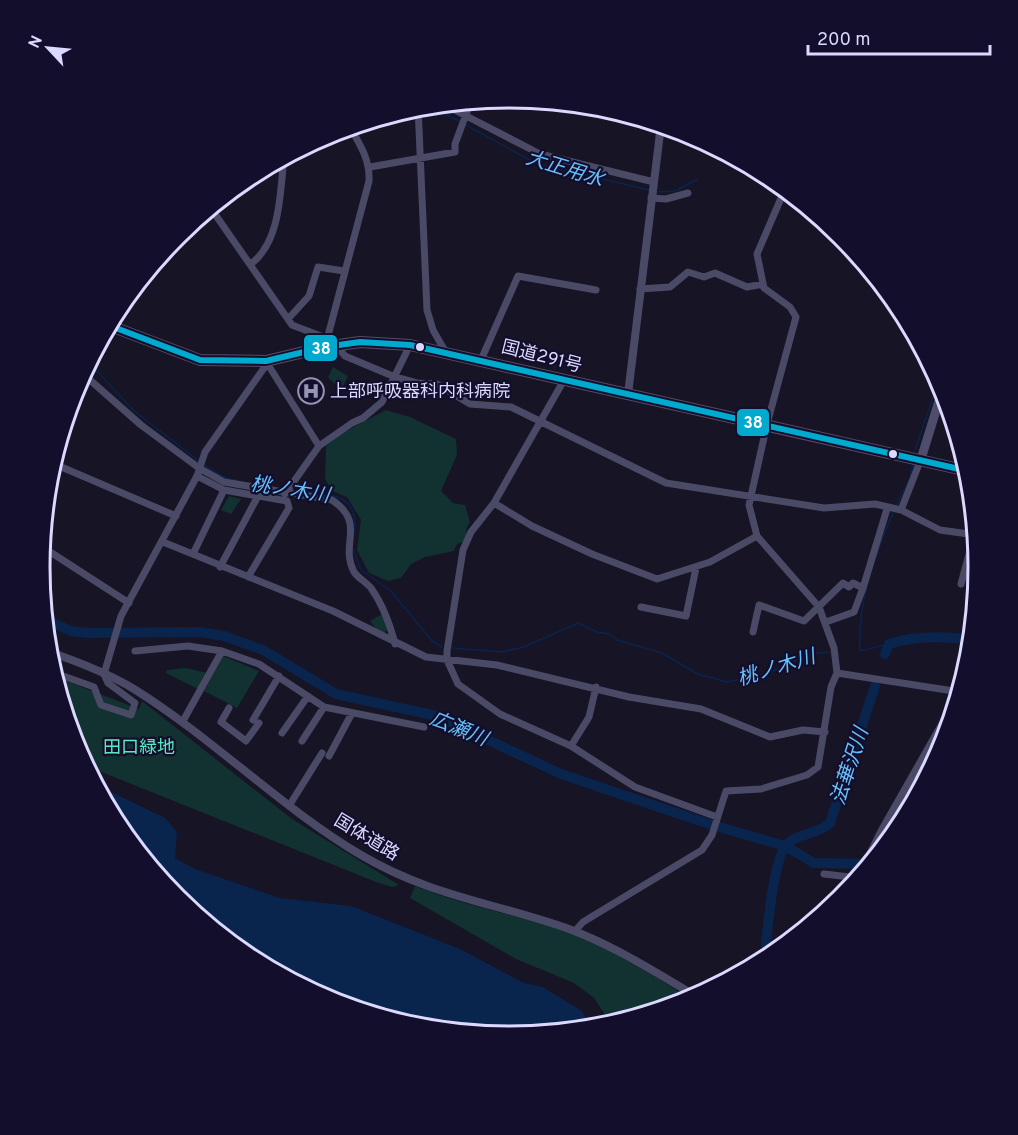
<svg xmlns="http://www.w3.org/2000/svg" width="1018" height="1135" viewBox="0 0 1018 1135" font-family="Overpass,'Noto Sans JP',sans-serif">
  <rect width="100%" height="100%" fill="#171425"/>
  <path fill="#123131" d="M333,367l15,9 -7,15 -13,-14z
    M386,410l24,7 46,22 1,16 -16,36 12,12 12,2 5,17 -4,7 1,11 -10,4 -3,7 -29,6 -14,7 -10,14 -13,3 -19,-8 -12,-23 4,-30 -14,-23 -15,-6 -7,-12 1,-33 15,-12z
    M229,496l12,3 -10,15 -10,-4z
    M382,614l6,16 -8,4 -10,-13z
    M223,656l36,15 -22,37 -33,-17z
    M186,668l21,5 -9,16 -32,-16 1,-3z
    M53,676l86,33 3,-8 150,118 107,66 -7,2 -16,-5 -292,-117 -9,-18z
    M415,886c51,21 106,29 157,48 43,17 82,42 121,66l-81,25 -18,-27 -20,-15 -58,-24 -106,-61z"/>
  <path fill="#09244d" d="M95,784l70,34 12,14 -2,26 20,11 85,29 71,8 109,43 64,34 19,4 39,24 11,18 -84,8 -92,-9 -88,-26 -81,-44 -72,-58 -58,-72z"/>
  <g fill="none" stroke-linecap="round" stroke-linejoin="round">
    <path stroke="#09244d" stroke-width="1.5" d="M402,111l14,1
      M421,112l21,1 19,9
      M466,125l69,38 114,27
      M656,192l19,-1 23,-12
      M86,367l11,4 36,39 67,52
      M915,450l24,-70
      M203,465l22,13 14,3
      M303,492c33,2 59,5 50,46
      M896,507l14,-29 3,-14
      M353,549l8,21 30,21 41,50 10,6
      M889,644l-29,7c-3,-47 15,-97 34,-140
      M452,648l50,4 22,-5 54,-24 19,9 13,2 7,6 45,13 36,21 29,8 40,-8 42,-20 21,-2"/>
    <path stroke="#09244d" stroke-width="10" d="M44,619l27,12 17,2 111,-1 25,4 39,14 73,44 101,22 124,58 148,50 76,22 29,17 57,1
      M885,654l4,-10c27,-9 55,-8 83,-4
      M765,961c1,-22 8,-105 23,-118 12,-10 30,-9 42,-20l45,-137"/>
    <path stroke="#4a4a66" stroke-width="7" d="M443,104l97,50 114,28
      M418,106l9,204 6,20 12,21
      M370,167l85,-15v-8l16,-43
      M651,198l15,1 22,-6
      M210,207l82,118 34,13
      M251,264c30,-23 29,-72 33,-107
      M640,289l30,-2 18,-15 16,5 11,-4 32,14 16,-3
      M288,319l21,-23 9,-29 26,4
      M336,345l9,11 50,21 22,6 20,1 33,20 41,3 155,76 158,25 51,-4 26,6 39,20 36,5
      M325,347l44,-166c1,-22 -9,-36 -19,-54
      M481,360l37,-84 78,14
      M267,363l52,83
      M82,373l59,52 58,43 25,14 108,18c35,24 7,43 22,72 4,6 12,10 17,16 12,17 19,36 24,56
      M564,380l-70,123 38,23 60,28 65,25 53,-17 47,-26
      M52,463l124,53
      M197,476l27,14 63,11 2,7 -41,69
      M285,494l34,-48 33,-23 11,-5 19,-16 28,-57
      M494,503l-23,29 -8,18 -16,101v9l11,24 42,30 71,32 64,41 82,30
      M901,510l20,-51
      M163,542l170,69 93,46 71,8 132,32 72,12 69,28 33,-7 22,2
      M41,546l88,57
      M193,554l31,-64
      M220,567l38,-71
      M961,584l14,-52
      M641,607l45,9 10,-48
      M826,622l28,-10 9,-24
      M753,632l6,-27 45,16 39,-38 6,4 4,-4 10,5 24,-79
      M135,651l53,-5 34,5 37,13 65,43 100,20
      M52,672l42,15 7,18 30,10 4,-12 -27,-20 -4,-9 17,-58 76,-140 8,-24 59,-84 2,-7
      M837,673l123,19
      M229,708l-8,14 25,19 13,-18
      M253,720l26,-44
      M183,721l39,-70
      M282,733l26,-37
      M302,741l22,-34
      M571,746l18,-29 7,-30
      M329,756l23,-43
      M289,806l33,-53
      M824,874l35,4
      M855,883l26,-52 79,-139
      M575,931l8,-9 119,-72 10,-15 14,-44 35,-2 46,-14 11,-8 13,-80 6,-14 -3,-25 -15,-41 -62,-71 -8,-31 18,-81 29,-107 -6,-10 -26,-19 -7,-34 28,-65"/>
    <path stroke="#4a4a66" stroke-width="8" d="M628,394l33,-269
      M47,651c29,10 61,22 87,38 80,50 146,118 227,166 69,41 135,48 208,74 46,17 87,44 129,68"/>
    <path stroke="#4e4d6b" stroke-width="9" d="M921,459l22,-71"/>
    <path stroke="#584a68" stroke-width="12" d="M108,325l92,35 66,1 59,-14 35,-5 50,3 558,126"/>
    <g stroke="#120e2b" stroke-width="10">
      <path id="bus-1" d="M108,325l92,35 66,1 59,-14 35,-5 50,3 558,126"/>
    </g>
    <use href="#bus-1" stroke="#00a9ce" stroke-width="6"/>
  </g>
  <defs>
    <g id="hospital-ring" transform="scale(1.35)"><circle r="9.5" fill="#120e2b" stroke="#9694b3" stroke-width="1.5"/><path d="M-5-5h3v3.5h4V-5h3V5h-3V1.5h-4V5h-3Z" fill="#9694b3"/></g>
  </defs>
  <g fill-rule="evenodd">
    <use href="#hospital-ring" x="311" y="391"/>
  </g>
  <g fill="#dbd9ff" stroke="#120e2b" stroke-width="2">
    <circle cx="420" cy="347" r="5"/>
    <circle cx="893" cy="454" r="5"/>
  </g>
  <g text-anchor="middle" stroke-width="4.5" stroke-linejoin="round" paint-order="stroke">
    <g font-size="18" fill="#dbd9ff" stroke="#120e2b">
      <text transform="translate(542 356) rotate(14)" y="6">国道291号</text>
      <text transform="translate(367 837) rotate(31)" y="6">国体道路</text>
    </g>
    <g font-size="18" fill="#dbd9ff" stroke="#120e2b" text-anchor="start">
      <text x="330" y="397">上部呼吸器科内科病院</text>
    </g>
    <g font-size="18" fill="#5aeabf" stroke="#120e2b">
      <text x="139" y="753">田口緑地</text>
    </g>
    <g font-size="20" font-style="italic" fill="#67bfff" stroke="#120e2b">
      <text transform="translate(565 168) rotate(17)" y="7">大正用水</text>
      <text transform="translate(290 489) rotate(9)" y="7">桃ノ木川</text>
      <text transform="translate(776 667) rotate(-17)" y="7">桃ノ木川</text>
      <text transform="translate(459 728) rotate(22)" y="7">広瀬川</text>
      <text transform="translate(849 766) rotate(-72)" y="7">法華沢川</text>
    </g>
  </g>
  <path d="M0 0H1018V1135H0ZM50 567a459 459 0 1 1 918 0a459 459 0 1 1-918 0Z" fill="#120e2b" fill-rule="evenodd"/>
  <path fill="none" stroke="#dbd9ff" stroke-width="3" d="M50 567a459 459 0 1 1 918 0a459 459 0 1 1-918 0Z"/>
  <g stroke="#120e2b" stroke-width="2">
    <rect x="303" y="334" width="35" height="28" rx="6" fill="#00a9ce"/>
    <rect x="736" y="408" width="34" height="29" rx="6" fill="#00a9ce"/>
  </g>
  <g font-size="16" text-anchor="middle" font-weight="bold" fill="#fff">
    <text x="321" y="354">38</text>
    <text x="753" y="428">38</text>
  </g>
  <g transform="translate(48 48) rotate(296)" stroke="#120e2b" stroke-width="4.5" paint-order="stroke">
  <path d="M0-4.5L10 22L0 15L-10 22Z" fill="#dbd9ff"/>
  <text y="-9" font-size="16" font-weight="bold" text-anchor="middle" fill="#dbd9ff">N</text>
  </g>
  <path d="M808 45v9h182v-9" fill="none" stroke="#dbd9ff" stroke-width="3"/>
  <text x="817" y="45" font-size="18" fill="#dbd9ff" stroke="#120e2b" stroke-width="4.5" paint-order="stroke">200 m</text>
</svg>
